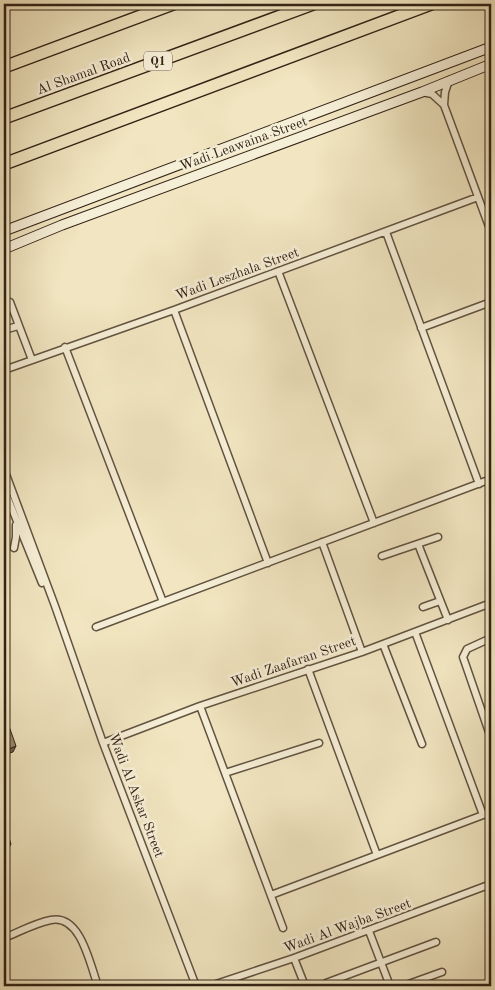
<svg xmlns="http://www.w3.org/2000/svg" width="495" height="990" viewBox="0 0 495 990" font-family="'Old Standard TT',serif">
  <rect width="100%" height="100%" fill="#f1e6c1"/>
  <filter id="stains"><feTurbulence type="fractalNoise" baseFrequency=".004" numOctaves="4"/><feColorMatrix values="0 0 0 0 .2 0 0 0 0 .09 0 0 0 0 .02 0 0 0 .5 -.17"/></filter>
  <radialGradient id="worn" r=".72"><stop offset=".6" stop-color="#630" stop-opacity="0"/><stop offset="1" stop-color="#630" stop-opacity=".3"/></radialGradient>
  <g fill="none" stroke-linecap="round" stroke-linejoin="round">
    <g stroke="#625341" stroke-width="9">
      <path id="street" d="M422,92l10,2 12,11 47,127
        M444,105l1,-13 4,-12
        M386,232l93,252
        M278,271l96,252
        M10,302l22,58
        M174,310l94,253
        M421,328l70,-26
        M4,330l14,-4
        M65,347l98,255
        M4,370l170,-60 304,-113
        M4,469l51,137 48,137 93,243
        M4,489l38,94
        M322,542l40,110
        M418,544l30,76
        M14,548l2,-11v-12
        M382,556l56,-19
        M423,607l17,-6
        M96,627l395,-148
        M415,632l68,183
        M491,638l-24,11 -4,8 28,81
        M383,644l39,100
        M308,669l69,186
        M200,706l83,222
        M103,743l97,-37 162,-54 129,-49
        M225,773l94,-30
        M271,895l220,-83
        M369,931l21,55
        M4,938c15,-6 31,-15 47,-18 30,-6 39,45 47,66
        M294,958l11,28
        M326,983l110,-41
        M210,986l84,-28 197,-74
        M403,986l39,-14"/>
    </g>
    <g stroke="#332216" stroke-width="11">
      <path id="secondary" d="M4,231l487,-184
        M4,249l58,-24 360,-133 69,-28"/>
    </g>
    <g stroke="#332216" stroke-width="14">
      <path id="highway" d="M4,67l169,-63
        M4,118l309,-114
        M4,164l427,-160"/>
    </g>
    <use href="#street" stroke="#f6efd7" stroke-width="6"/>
    <use href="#secondary" stroke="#f6efd7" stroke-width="9"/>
    <use href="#highway" stroke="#f1e6c1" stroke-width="11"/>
  </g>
  <path fill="#695f4e" stroke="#332216" d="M16,746l-3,6 -9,3v-4z
    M11,844l-4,7 -3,1v-5z"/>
  <path fill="#96886f" stroke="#332216" d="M4,712l12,34 -12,5z
    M4,823l7,21 -7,3z"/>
  <g text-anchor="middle" stroke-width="5" stroke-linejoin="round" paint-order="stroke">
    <rect fill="#f6efd7" stroke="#6e6050" stroke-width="1" x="144" y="51.5" width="28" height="19" rx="4"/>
    <g font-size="12" font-weight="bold" fill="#332216">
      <text x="158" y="65">Q1</text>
    </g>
    <g font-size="14" fill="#332216" stroke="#f6efd7">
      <text transform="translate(83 73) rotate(-20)" y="5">Al Shamal Road</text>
      <text transform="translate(243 143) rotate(-20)" y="5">Wadi Leawaina Street</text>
      <text transform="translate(237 273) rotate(-20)" y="5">Wadi Leszhala Street</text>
      <text transform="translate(293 661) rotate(-19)" y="5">Wadi Zaafaran Street</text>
      <text transform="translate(137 795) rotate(69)" y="5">Wadi Al Askar Street</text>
      <text transform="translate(347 925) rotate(-20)" y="5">Wadi Al Wajba Street</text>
    </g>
  </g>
  <rect width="495" height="990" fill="none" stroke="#f1e6c1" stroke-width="20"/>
  <rect x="5" y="5" width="485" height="980" fill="none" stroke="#332216" stroke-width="2.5"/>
  <rect x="10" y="10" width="475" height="970" fill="none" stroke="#332216"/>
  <rect width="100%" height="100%" filter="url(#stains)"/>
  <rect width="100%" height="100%" fill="url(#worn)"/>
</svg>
